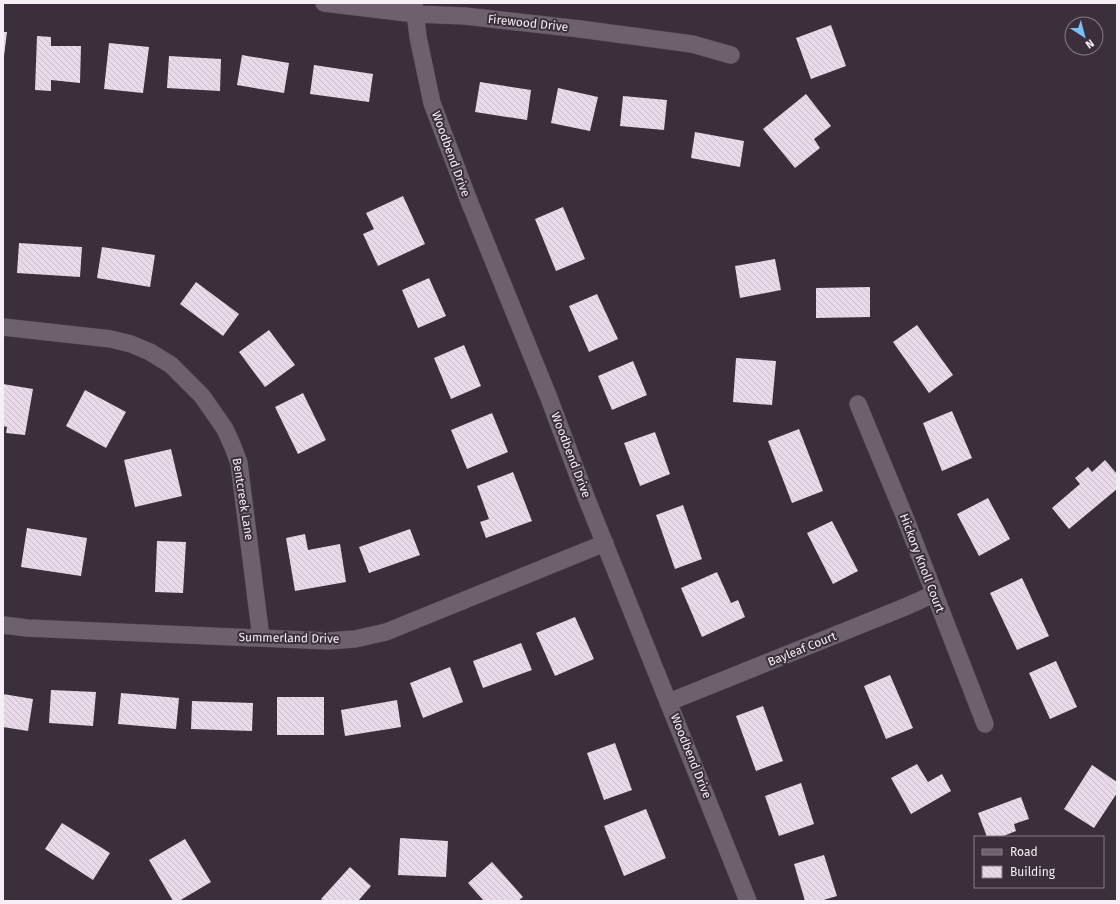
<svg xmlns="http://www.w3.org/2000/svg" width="1120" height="904" viewBox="0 0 1120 904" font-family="'Fira Sans',sans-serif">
  <defs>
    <pattern id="building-back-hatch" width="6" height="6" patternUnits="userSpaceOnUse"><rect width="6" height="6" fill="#e8dae8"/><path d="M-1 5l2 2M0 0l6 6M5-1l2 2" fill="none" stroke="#c8bdc8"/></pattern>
  </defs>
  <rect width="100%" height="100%" fill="#3a2f3a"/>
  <path fill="url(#building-back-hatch)" d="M831,25l15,41 -35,13 -15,-41z
    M3,32h4l-3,24h-1z
    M37,36l14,1v9h30l-1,37 -29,-3v11l-16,-1z
    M109,43l40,4 -6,46 -39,-4z
    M242,55l47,8 -5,30 -47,-8z
    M169,56l52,3 -1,32 -53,-3z
    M314,65l59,9 -4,28 -59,-8z
    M480,82l51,8 -4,30 -52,-8z
    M558,88l40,9 -8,34 -39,-8z
    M806,94l25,32 -17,13 6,9 -25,20 -32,-39z
    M623,96l44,4 -3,30 -44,-4z
    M695,132l49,9 -4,26 -49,-9z
    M403,196l22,48 -47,22 -15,-32 11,-5 -8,-16z
    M563,207l22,52 -29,12 -21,-52z
    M19,243l63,4 -2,30 -63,-4z
    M102,247l53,8 -5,32 -53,-9z
    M775,259l6,31 -41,8 -5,-32z
    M429,278l17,38 -28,12 -16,-38z
    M196,282l43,32 -16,22 -43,-32z
    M870,287v30l-54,1v-30z
    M597,294l21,45 -29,13 -20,-46z
    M917,325l36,50 -24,18 -36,-51z
    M269,330l26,35 -30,22 -26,-35z
    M464,345l17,41 -30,13 -17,-41z
    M736,358l40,3 -4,44 -39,-3z
    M633,361l14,34 -35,15 -14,-34z
    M3,384l30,5 -8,46 -19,-2 1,-6 -4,-1z
    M85,390l41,22 -20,36 -40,-22z
    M303,393l23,47 -28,14 -23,-47z
    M952,411l20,47 -30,13 -19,-48z
    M492,413l16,39 -41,17 -16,-39z
    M799,429l24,62 -31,12 -24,-62z
    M655,432l15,42 -30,12 -16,-43z
    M171,449l11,47 -47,11 -11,-47z
    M1105,460l12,14v15l-48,40 -17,-21 28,-24 -5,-6 13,-11 4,5z
    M513,472l19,49 -46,17 -6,-16 9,-3 -12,-33z
    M988,498l22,41 -31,17 -22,-42z
    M683,505l19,54 -27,10 -19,-54z
    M832,521l26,50 -25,13 -26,-51z
    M27,528l60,10 -6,38 -60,-9z
    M410,529l10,26 -51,18 -10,-26z
    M305,534l3,16 32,-6 6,38 -51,9 -9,-53z
    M157,541l29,1 -3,51 -28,-1z
    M717,572l14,31 7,-3 7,17 -43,20 -21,-49z
    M1022,578l27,58 -32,14 -27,-57z
    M575,617l19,42 -39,17 -19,-43z
    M521,643l11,27 -49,18 -10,-27z
    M1056,661l21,46 -27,12 -21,-46z
    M450,667l13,35 -40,16 -13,-35z
    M890,675l23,53 -27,11 -22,-53z
    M51,690l45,2 -3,34 -44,-3z
    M121,693l58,5 -3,31 -58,-5z
    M3,694l30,5 -5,32 -25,-4z
    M277,697h47v38h-47z
    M397,700l4,27 -56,9 -4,-26z
    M192,701l61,2 -1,28 -61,-2z
    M763,706l20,55 -27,10 -20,-55z
    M615,743l17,47 -28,10 -17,-47z
    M917,764l11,18 14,-8 9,17 -40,23 -20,-36z
    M1092,765l25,17v11l-23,35 -30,-19z
    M801,783l13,41 -35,12 -14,-40z
    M1021,797l8,22 -15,5 2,7 -15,6h-14l-9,-24z
    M646,809l20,49 -42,18 -20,-50z
    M62,823l48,30 -17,27 -48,-31z
    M400,838l48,3 -2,36 -48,-2z
    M185,839l26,43 -32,19h-6l-24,-41z
    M824,855l13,41 -17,5h-15l-11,-37z
    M492,862l31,35 -5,4h-34l-16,-18z
    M350,867l21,19 -13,15h-34l-3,-2z"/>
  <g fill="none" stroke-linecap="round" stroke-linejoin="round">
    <g stroke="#544b55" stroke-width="18">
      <path id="street" d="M324,3l91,11 50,2 115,13 112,15 39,11
        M414,3l4,34 14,66 37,98 80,197 37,99 162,404
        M3,327l108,12 20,5 19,8 21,13 31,31 23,33 8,18 6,16 22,175
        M858,404l46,111 81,209
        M3,625l24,3 301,13 27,-2 31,-7 219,-89
        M669,702l236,-95 29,-13"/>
    </g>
    <use href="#street" stroke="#6d616d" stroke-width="17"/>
  </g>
  <g text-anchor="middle" stroke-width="4" stroke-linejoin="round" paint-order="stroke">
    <g font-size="12" fill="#f6eff6" stroke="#3a2f3a">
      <text transform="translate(528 23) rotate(6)" y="4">Firewood Drive</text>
      <text transform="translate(451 154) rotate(70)" y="4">Woodbend Drive</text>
      <text transform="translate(571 455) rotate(69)" y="4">Woodbend Drive</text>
      <text transform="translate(243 499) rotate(81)" y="4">Bentcreek Lane</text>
      <text transform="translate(922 563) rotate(69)" y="4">Hickory Knoll Court</text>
      <text transform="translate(289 638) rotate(1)" y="4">Summerland Drive</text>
      <text transform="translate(802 649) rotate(-22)" y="4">Bayleaf Court</text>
      <text transform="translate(691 756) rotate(68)" y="4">Woodbend Drive</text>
    </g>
  </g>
  <rect width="1120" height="904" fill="none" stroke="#f6eff6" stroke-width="8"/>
  <rect x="974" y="836" width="130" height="52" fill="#3a2f3a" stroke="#857c85"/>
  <rect x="982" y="849" width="20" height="6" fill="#6d616d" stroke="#857c85"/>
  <text x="1010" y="856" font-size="12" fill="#f6eff6">Road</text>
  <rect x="982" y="866" width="20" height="12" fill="url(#building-back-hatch)" stroke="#857c85"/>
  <text x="1010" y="876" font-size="12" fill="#f6eff6">Building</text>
  <g transform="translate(1084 36) rotate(144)"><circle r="19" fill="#3a2f3a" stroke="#857c85"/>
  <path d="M0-3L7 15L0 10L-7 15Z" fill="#79bff8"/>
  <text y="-6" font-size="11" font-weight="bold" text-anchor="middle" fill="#f6eff6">N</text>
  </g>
</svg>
